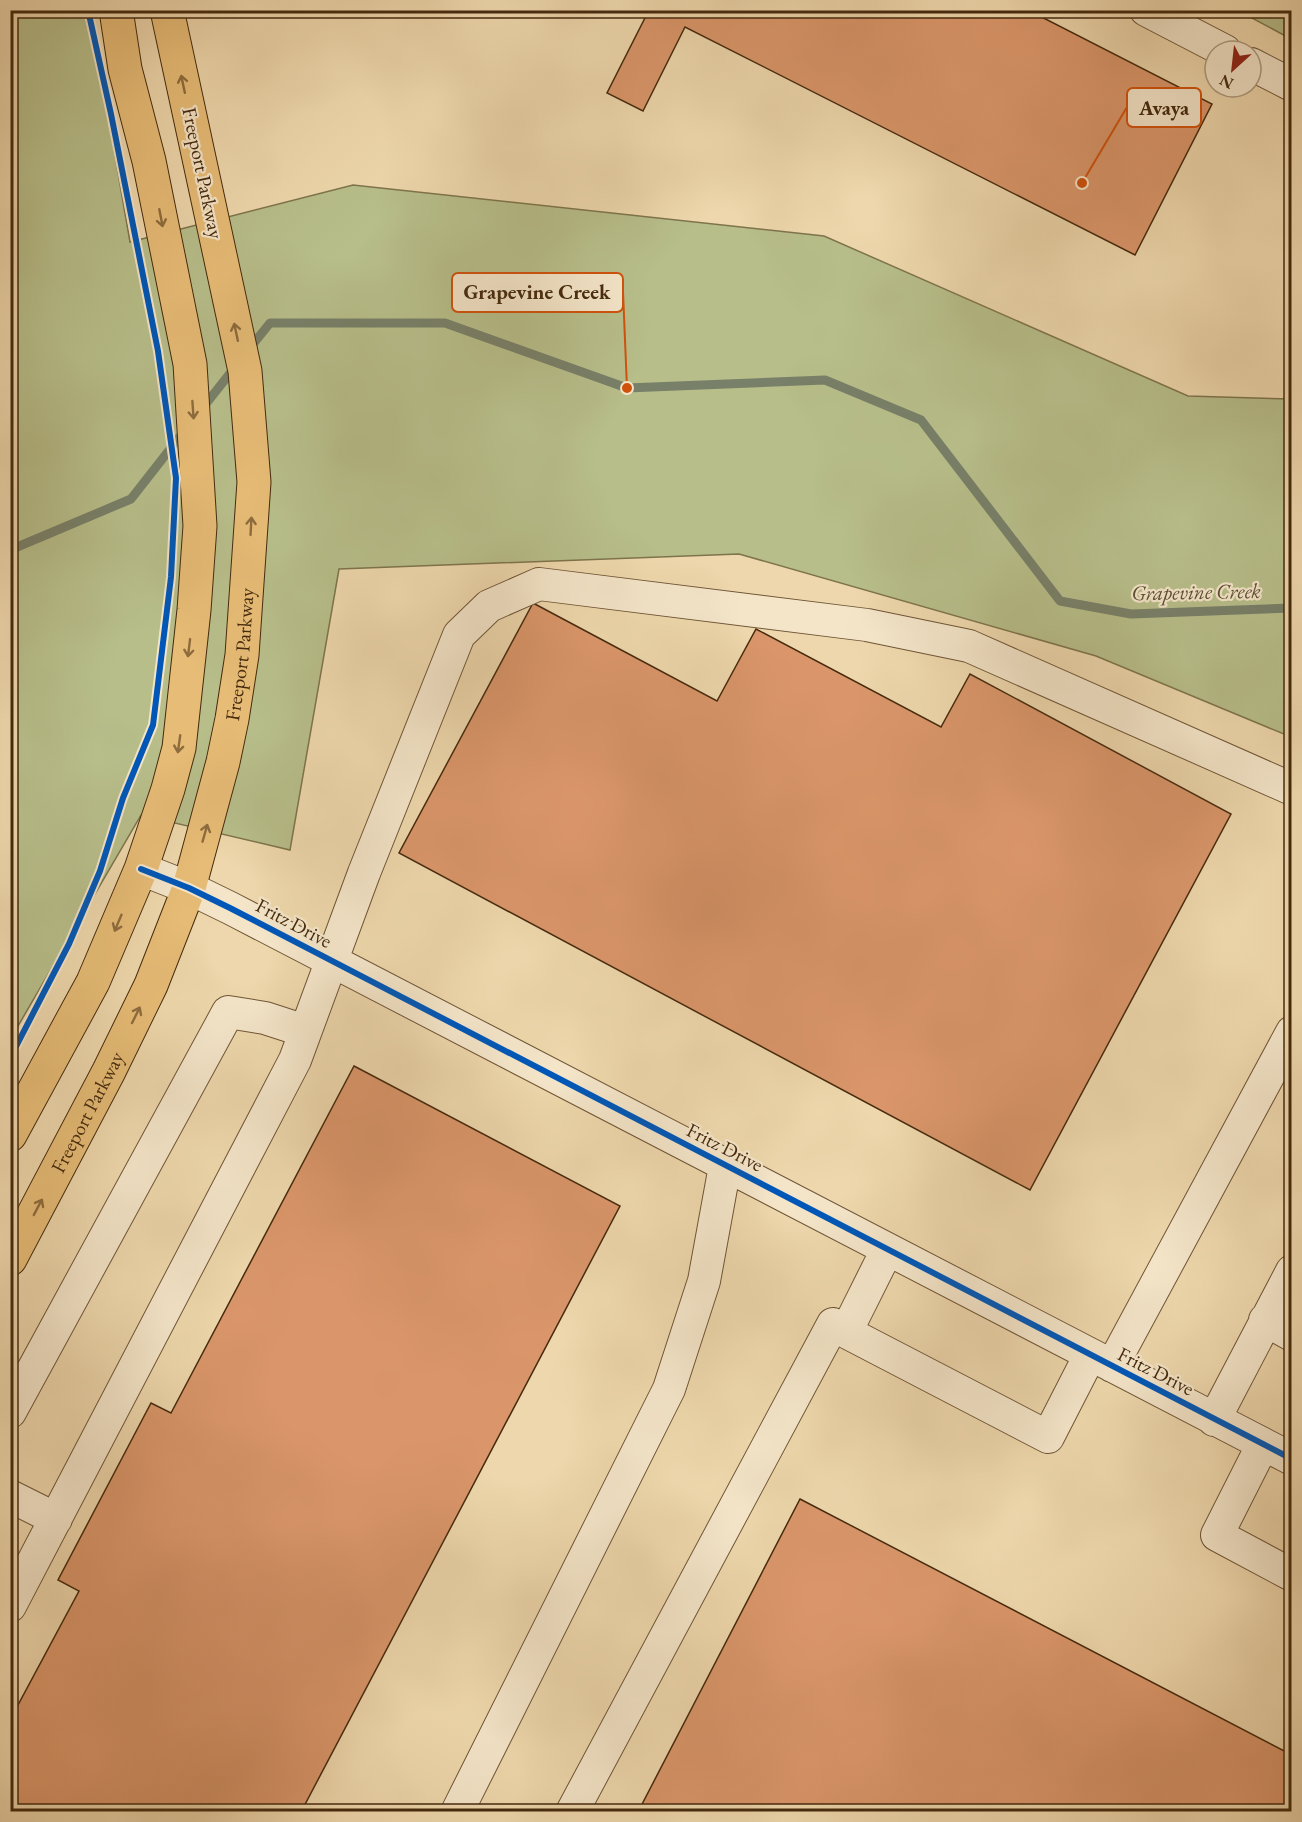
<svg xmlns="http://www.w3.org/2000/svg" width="1302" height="1822" viewBox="0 0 1302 1822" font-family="'EB Garamond',serif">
  <rect width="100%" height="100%" fill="#eed7ac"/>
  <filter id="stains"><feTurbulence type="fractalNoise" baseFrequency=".00333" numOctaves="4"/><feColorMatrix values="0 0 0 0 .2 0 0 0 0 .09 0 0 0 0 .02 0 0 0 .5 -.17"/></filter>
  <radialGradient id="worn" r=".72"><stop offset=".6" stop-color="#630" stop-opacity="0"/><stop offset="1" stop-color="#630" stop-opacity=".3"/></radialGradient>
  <path fill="#b7be8a" stroke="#7e744c" stroke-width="1.5" d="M11,11h79l40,231 223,-57 471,51 364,160 103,3v338l-195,-81 -357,-102 -400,15 -49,281 -149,-35 -130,223z
    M1239,11h52v28z"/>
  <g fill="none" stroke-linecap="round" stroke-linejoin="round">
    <path stroke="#788069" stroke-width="9" d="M249,349l21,-26h175l182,65 198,-8 96,40 139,181 71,13 161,-6
      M201,410l34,-43
      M10,550l121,-51 54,-69"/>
  </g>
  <path fill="#da966a" stroke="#452a0e" stroke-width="1.5" d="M649,10h379l184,94 -77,151 -450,-228 -42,84 -36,-18z
    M533,603l184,98 39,-72 185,98 29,-53 261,140 -201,376 -631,-337z
    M354,1066l266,140 -319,606h-291v-92l69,-129 -21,-11 93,-177 20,10z
    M800,1499l492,256v57h-654z"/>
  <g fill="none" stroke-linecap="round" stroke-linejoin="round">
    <g stroke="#6f5536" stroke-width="34">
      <path id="minor" d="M1146,10l79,41
        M1251,64l41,21
        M141,869l48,19 41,20 1062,551
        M887,1250l-41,82 202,105 42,-82
        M1265,1320l27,15
        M1112,1366l180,-334
        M10,1412l218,-400 37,6 40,13
        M1214,1420l78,-149
        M1263,1444l-46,91 75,40
        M10,1496l46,23
        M10,1606l285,-546 69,-187 95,-238 30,-29 50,-22 328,41 102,21 323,143
        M457,1812l212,-423 35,-108 21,-115
        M572,1812l261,-488 13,8"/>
    </g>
    <g stroke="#452a0e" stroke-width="35">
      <g id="major">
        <path d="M10,1135l83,-153 48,-113 27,-80 11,-41 15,-138 6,-84 -10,-162 -41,-203 -24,-92 -9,-59"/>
        <path id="s1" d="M10,1259l99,-188 42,-86 38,-97 34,-126 9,-43 10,-64 12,-173 -9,-111 -78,-361"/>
      </g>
    </g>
    <use href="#minor" stroke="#f4e5c9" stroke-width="32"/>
    <use href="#major" stroke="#e7bc76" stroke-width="33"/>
    <g stroke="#f4e5c9" stroke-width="10">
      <path id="cycleway" d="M141,869l48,19 41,20 1062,551
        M10,1058l59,-114 31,-73 23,-73 30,-73 18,-148 5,-99 -18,-127 -47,-237 -23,-104"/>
    </g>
    <use href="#cycleway" stroke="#0057b8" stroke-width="6"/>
  </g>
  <defs><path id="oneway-shaft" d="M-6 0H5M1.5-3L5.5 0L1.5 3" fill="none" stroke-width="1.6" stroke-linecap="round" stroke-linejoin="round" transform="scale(1.5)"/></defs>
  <g stroke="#8e6c3d">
    <use href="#oneway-shaft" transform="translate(183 84) rotate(-102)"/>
    <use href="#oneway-shaft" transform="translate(161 218) rotate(79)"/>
    <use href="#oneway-shaft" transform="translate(236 332) rotate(-102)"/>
    <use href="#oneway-shaft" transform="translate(193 410) rotate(86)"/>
    <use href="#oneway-shaft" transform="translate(251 526) rotate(-87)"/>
    <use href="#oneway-shaft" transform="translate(189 648) rotate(97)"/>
    <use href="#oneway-shaft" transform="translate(179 744) rotate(98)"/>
    <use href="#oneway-shaft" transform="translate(205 833) rotate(-74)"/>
    <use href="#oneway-shaft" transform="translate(118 923) rotate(113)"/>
    <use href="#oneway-shaft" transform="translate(136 1015) rotate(-64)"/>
    <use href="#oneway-shaft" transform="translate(38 1207) rotate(-62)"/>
  </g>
  <g text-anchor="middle" stroke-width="4.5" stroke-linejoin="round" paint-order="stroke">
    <g font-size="20" fill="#452a0e" stroke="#f4e5c9">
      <text transform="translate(203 173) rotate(78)" y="7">Freeport Parkway</text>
      <text dy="7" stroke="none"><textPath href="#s1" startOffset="652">Freeport Parkway</textPath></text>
      <text transform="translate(294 923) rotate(28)" y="7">Fritz Drive</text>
      <text dy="7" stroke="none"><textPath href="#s1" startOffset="166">Freeport Parkway</textPath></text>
      <text transform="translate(725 1147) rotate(27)" y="7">Fritz Drive</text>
      <text transform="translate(1156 1371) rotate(27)" y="7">Fritz Drive</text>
    </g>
    <g font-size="21" font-style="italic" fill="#5a4e34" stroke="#f4e5c9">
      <text transform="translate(1196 592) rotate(-1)" y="7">Grapevine Creek</text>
    </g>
  </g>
  <path fill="none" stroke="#d0520c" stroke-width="2" d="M1082 183L1127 107M627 388L623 292"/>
  <g fill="#d0520c" stroke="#f4e5c9" stroke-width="2">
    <circle cx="1082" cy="183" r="6"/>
    <circle cx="627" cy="388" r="6"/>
  </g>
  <g fill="#f4e5c9" stroke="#d0520c" stroke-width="2">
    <rect x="1127" y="88" width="74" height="39" rx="6"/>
    <rect x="452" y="273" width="171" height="39" rx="6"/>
  </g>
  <g font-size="21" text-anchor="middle" font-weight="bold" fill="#452a0e">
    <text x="1164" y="115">Avaya</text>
    <text x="537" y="299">Grapevine Creek</text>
  </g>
  <rect width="1302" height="1822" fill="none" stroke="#eed7ac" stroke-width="36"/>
  <rect x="12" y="12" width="1278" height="1798" fill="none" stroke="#452a0e" stroke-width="3"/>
  <rect x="18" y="18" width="1266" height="1786" fill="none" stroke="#452a0e" stroke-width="1.5"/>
  <g transform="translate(1233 69) rotate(207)"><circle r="28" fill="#f4e5c9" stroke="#ae9a7e" stroke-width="1.5"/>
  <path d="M0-4.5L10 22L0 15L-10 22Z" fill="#8f2418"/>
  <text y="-9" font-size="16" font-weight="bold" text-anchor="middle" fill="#452a0e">N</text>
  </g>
  <rect width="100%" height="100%" filter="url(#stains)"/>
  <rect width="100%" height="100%" fill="url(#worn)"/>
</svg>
